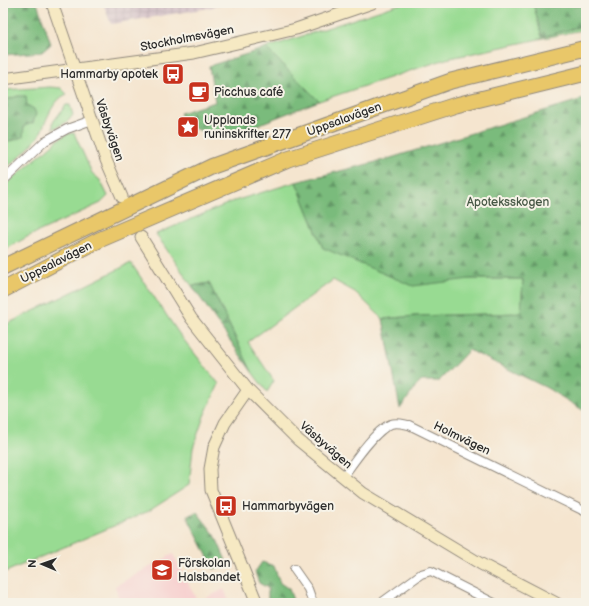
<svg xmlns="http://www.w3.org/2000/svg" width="589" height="606" viewBox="0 0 589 606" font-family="'Balsamiq Sans',sans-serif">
  <defs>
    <pattern id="industrial-grid" width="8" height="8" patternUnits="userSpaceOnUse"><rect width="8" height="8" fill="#d2bec5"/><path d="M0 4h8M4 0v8" fill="none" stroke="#b4a3a9"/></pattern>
    <pattern id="forest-firs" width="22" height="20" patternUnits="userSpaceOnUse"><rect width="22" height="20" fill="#7abb7c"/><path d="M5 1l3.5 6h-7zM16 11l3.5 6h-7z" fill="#649866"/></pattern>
  </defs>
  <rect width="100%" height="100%" fill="#f7f3e8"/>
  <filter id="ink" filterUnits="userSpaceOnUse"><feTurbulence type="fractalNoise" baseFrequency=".025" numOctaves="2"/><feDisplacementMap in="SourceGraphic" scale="8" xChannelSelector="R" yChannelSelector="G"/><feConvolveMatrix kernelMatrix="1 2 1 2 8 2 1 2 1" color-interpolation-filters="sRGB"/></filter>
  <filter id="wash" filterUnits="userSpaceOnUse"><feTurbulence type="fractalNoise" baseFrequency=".012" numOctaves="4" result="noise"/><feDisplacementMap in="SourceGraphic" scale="16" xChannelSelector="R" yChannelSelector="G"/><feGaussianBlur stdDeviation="0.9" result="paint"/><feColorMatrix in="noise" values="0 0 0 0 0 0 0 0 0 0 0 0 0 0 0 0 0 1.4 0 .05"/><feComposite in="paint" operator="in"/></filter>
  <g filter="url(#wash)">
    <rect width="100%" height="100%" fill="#f5e5cf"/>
    <path fill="#f7d0cf" d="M173,554l25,48 26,-13 6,14h-110l-5,-17z"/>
    <path fill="url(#industrial-grid)" d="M103,3h123l-17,5 -98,16z"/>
    <path fill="#98db92" stroke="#62835e" d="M403,3h130l9,34 44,-12v4l-140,30 -127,42 -53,-53z
      M50,87l11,1 6,6c-15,6 -20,26 -27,40 -5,10 -28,29 -37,37v-24l6,-6 6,-1 12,-35 -9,-9 -15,5v-11z
      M66,105h4l3,10 -5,6 -15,8v-7z
      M74,133l18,40 8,7 8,16 -7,7 -74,34 -24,14v-64l56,-48 8,-5z
      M296,182l27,66 147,31h53l-2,34 -106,3 -32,3 -28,-27 -22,-12 -85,62 26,39 -7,11 -15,-20 -43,-89 -17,3 -36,-52 78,-33z
      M131,263l49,72 39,49 -15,32 -11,32 -4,37 -40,26 -146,62v-247z"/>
    <path fill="url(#forest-firs)" stroke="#527354" d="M4,3h33l14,41 -9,8 -39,3z
      M533,3h53v22l-44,12z
      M266,48l53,53 -98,38 -36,-15 -5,-11 35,-11 -6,-36z
      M18,96h8l1,9 7,4 2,5 -3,9 -9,3 -1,11 -14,4 -6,6v-46z
      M586,98v314l-39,-24 -78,-38 -30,31h-19l-20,28 -17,-90 32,-3 106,-3 2,-34h-53l-57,7 -90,-38 -27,-66 88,-22z
      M209,283l43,89 -60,-86z
      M197,512l18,23 12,28 -13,6 -27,-53z
      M262,562l12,4 6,17 9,6 5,14h-26v-15l-9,-5 -4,-11z"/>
  </g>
  <g filter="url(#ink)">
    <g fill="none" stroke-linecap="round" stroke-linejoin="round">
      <g stroke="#90887d" stroke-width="10">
        <path id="street" d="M3,181l42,-40 22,-12 25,-9
          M343,477c10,-14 32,-47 48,-53 6,-2 12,0 18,1l177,87
          M294,569l14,20 5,14
          M381,603l40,-29 10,-3 63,32"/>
      </g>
      <g stroke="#90887d" stroke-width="13">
        <path id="secondary" d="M52,3l54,157 16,37
          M3,79l191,-26 102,-24 76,-26
          M141,237l50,81 57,72 50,50 65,53 118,71 75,39
          M248,390l-23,33 -11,24 -4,22 1,21 46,113"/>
      </g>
      <g stroke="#90887d" stroke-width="17">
        <path id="highway" d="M3,267l210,-101 238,-85 135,-33
          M3,290l96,-50 189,-81 168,-54 130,-32"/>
      </g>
      <use href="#street" stroke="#fff" stroke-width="8"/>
      <use href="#secondary" stroke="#f6e9c3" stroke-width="11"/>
      <use href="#highway" stroke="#e9c769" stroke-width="15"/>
    </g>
  </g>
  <defs>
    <g id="bus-square" transform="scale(1.15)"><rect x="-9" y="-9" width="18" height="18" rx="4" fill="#c8321e" stroke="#f7f3e8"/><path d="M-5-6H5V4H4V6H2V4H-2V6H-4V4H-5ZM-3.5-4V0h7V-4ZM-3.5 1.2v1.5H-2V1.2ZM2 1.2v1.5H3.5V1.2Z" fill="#fff"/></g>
    <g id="cafe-square" transform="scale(1.15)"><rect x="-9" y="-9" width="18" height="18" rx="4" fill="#c8321e" stroke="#f7f3e8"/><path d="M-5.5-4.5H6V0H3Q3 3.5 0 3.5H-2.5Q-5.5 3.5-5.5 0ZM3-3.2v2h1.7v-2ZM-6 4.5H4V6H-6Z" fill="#fff"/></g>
    <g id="sight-square" transform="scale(1.15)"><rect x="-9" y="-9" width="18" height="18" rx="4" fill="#c8321e" stroke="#f7f3e8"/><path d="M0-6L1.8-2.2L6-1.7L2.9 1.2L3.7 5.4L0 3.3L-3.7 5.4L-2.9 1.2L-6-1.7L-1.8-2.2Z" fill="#fff"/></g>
    <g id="school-square" transform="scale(1.15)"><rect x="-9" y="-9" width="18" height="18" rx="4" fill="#c8321e" stroke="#f7f3e8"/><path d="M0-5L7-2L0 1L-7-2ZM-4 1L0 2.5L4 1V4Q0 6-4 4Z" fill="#fff"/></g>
  </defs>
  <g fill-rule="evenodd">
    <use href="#bus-square" x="173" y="74"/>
    <use href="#cafe-square" x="199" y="92"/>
    <use href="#sight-square" x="188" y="127"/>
    <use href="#bus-square" x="226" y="506"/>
    <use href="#school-square" x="162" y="570"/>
  </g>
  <g text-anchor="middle" stroke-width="4" stroke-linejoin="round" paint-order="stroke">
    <g font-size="12" fill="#2b2b2b" stroke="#f7f3e8">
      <text transform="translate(187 38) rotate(-11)" y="4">Stockholmsvägen</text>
      <text transform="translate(344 119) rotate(-20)" y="4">Uppsalavägen</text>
      <text transform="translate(110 130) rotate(71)" y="4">Väsbyvägen</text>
      <text transform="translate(56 262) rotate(-27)" y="4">Uppsalavägen</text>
      <text transform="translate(462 438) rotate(26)" y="4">Holmvägen</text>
      <text transform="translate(326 445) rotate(41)" y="4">Väsbyvägen</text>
    </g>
    <g font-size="12" fill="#2b2b2b" stroke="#f7f3e8" text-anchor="start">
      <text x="158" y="78" text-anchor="end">Hammarby apotek</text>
      <text x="214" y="96">Picchus café</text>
      <text x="204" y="124">Upplands<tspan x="204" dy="14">runinskrifter 277</tspan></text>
      <text x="242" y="510">Hammarbyvägen</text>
      <text x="178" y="567">Förskolan<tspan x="178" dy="14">Halsbandet</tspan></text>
    </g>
    <g font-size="12" fill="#465745" stroke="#f7f3e8">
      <text x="508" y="206">Apoteksskogen</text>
    </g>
  </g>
  <rect width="589" height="606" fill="none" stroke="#f7f3e8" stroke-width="16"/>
  <g transform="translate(42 564) rotate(272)" stroke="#f7f3e8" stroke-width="3" paint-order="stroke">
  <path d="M0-3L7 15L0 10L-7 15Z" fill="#2b2b2b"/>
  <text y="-6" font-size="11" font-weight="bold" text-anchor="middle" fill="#2b2b2b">N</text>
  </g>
</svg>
